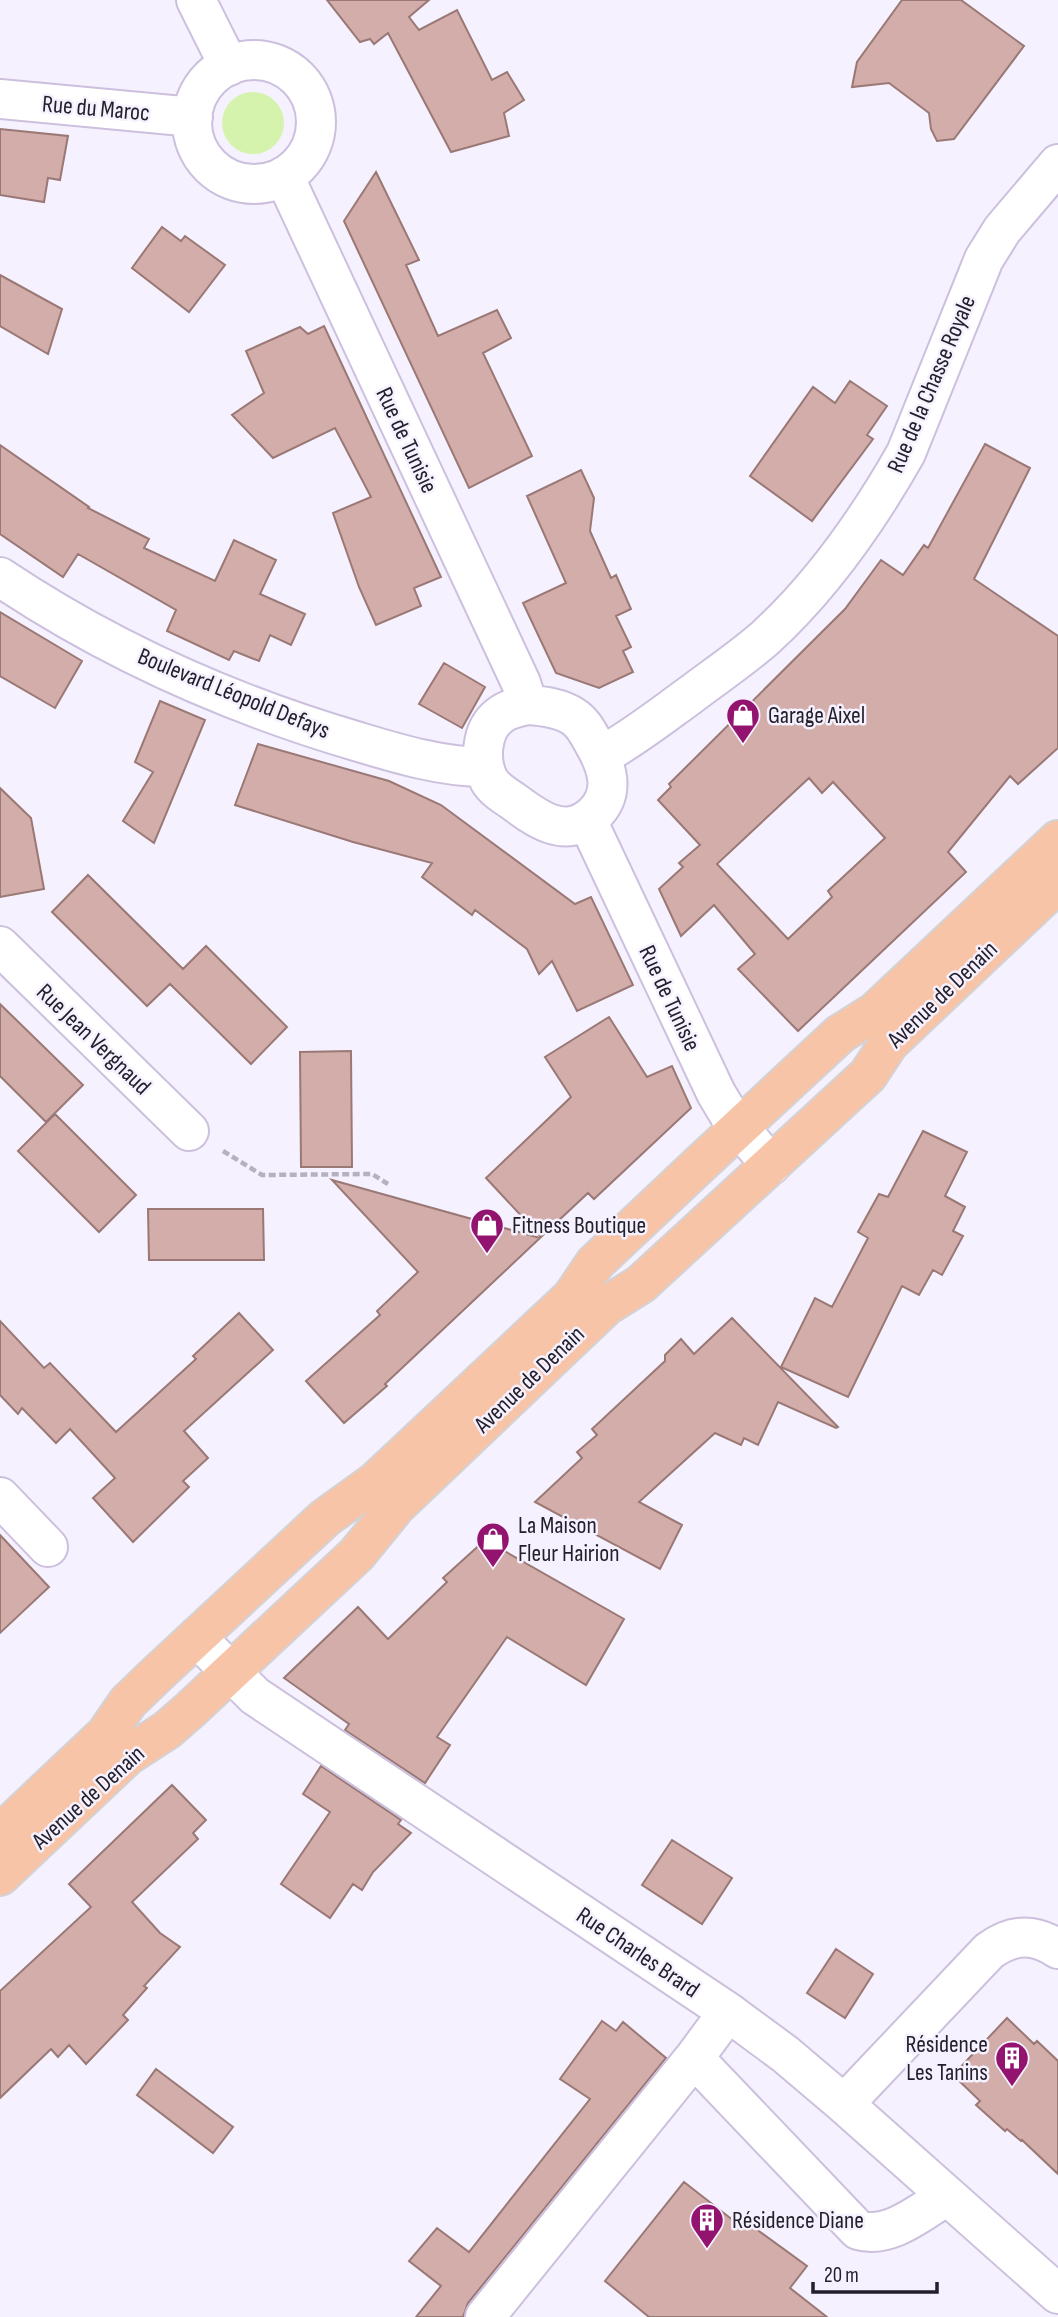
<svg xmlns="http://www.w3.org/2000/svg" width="1058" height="2317" viewBox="0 0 1058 2317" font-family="'Sofia Sans Condensed',sans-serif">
  <rect width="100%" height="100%" fill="#f6f1fe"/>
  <path fill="#d5f3ad" d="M222 123a31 31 0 1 1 62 0a31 31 0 1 1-62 0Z"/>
  <path fill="#d2adaa" stroke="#9a7875" stroke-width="2" fill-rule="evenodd" d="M327,0h102l-20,17 10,13 38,-20 35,70 15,-8 17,28 -20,13 5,23 -58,16 -63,-119 -14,11 -4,-5 -10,3z
    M902,0h59l63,46 -70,93 -17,2 -6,-12 -2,-16 -40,-30 -37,4 5,-25z
    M0,129l68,7 -8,44 -12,-2 -4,24 -44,-7z
    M376,172l43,88 -13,5 32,71 59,-26 14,28 -28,15 49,103 -63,32 -125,-267z
    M162,227l19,14 4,-5 40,29 -36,47 -57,-44z
    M0,275l62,34 -14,45 -48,-28z
    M324,326l117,251 -27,11 7,18 -45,19 -17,-38 -26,-74 38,-16 -36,-69 -62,30 -41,-43 32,-22 -18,-42 54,-24 8,7z
    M850,381l37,25 -20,29 6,4 -61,82 -62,-45 63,-89 22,16z
    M985,444l45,24 -56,111 84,57v112l-40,36 -8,-8 -62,76 18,20 -168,159 -60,-62 17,-15 -41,-49 -33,31 -22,-47 24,-22 -4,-4 21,-18 -42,-45 13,-13 -2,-3 176,-175 36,-49 22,15 21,-30 4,3zM809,778l13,15 11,-11 52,56 -57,53 4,6 -44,42 -71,-75z
    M0,445l89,62 -1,1 61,31 -5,9 71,33 19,-41 42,20 -16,34 45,20 -14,31 -21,-10 -11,26 -25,-10 -5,9 -62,-29 9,-21 -98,-56 -15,23 -63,-43z
    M581,470l13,28 -4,33 21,47 5,-3 15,34 -15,7 15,31 -8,4 10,21 -34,16 -43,-15 -33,-70 43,-20 -39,-87z
    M0,612l82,49 -27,47 -55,-32z
    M444,663l41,24 -23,41 -43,-24z
    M160,701l45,19 -51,123 -31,-22 30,-49 -18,-10z
    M258,744l131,37 52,24 134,99 16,-7 42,88 -56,26 -25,-50 -13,13 -12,-25 -52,-39 -3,5 -50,-38 10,-14 -79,-21 -118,-37z
    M0,788l31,30 13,71 -44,8z
    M88,875l95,94 23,-23 81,81 -36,37 -81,-80 -23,22 -95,-94z
    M0,1004l83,81 -37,37 -46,-46z
    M609,1017l38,60 25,-11 19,42 -97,91 -6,-6 -47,44 -55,-59 85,-81 -26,-40z
    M351,1051l1,116h-51l-1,-115z
    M55,1114l81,81 -37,37 -81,-81z
    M923,1131l44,21 -22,44 20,11 -12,24 10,5 -21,39 -9,-5 -14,25 -17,-9 -54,111 -67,-30 34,-69 17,9 36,-69 -10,-6 21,-38 9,3z
    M332,1180l208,58 -155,146 2,2 -43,37 -38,-42 74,-66 -3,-4 41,-39z
    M148,1209h115l1,51h-115z
    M239,1313l34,37 -89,81 24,27 -25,23 6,6 -56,55 -40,-44 22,-20 -45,-49 -14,14 -34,-35 -4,6 -18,-19v-74l44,47 6,-5 66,69 80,-73 -3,-3z
    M732,1318l106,109 -2,1 -58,-26 -20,43 -14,-7 -3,7 -26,-12 -76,69 43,23 -22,44 -125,-67 47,-44 -5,-6 20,-17 -5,-6 73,-68v-6l16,-16 13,15z
    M0,1535l49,52 -49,46z
    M485,1540l139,79 -38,66 -79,-48 -70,100 13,8 -25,38 -80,-53 4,-6 -65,-46 74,-71 30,32 59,-57 -4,-4z
    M321,1766l80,54 -3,4 13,9 -38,39 -11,18 -9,-6 -23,34 -49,-34 49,-72 -27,-18z
    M172,1785l34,35 -13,13 5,6 -66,63 28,31 20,14 -36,39 3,2 -24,27 5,5 -42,44 -17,-19 -11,12 -7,-8 -51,49v-107l91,-84 -22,-23z
    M672,1840l60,38 -30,46 -60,-39z
    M836,1949l37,25 -28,44 -38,-25z
    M1007,2018l27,26 3,-3 21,20v113l-36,-34 -1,1 -14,-12 -2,2 -29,-26 4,-4 -27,-26z
    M602,2021l14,10 7,-9 43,36 -198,245 -5,14h-47l25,-31 -32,-25 28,-33 32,24 121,-153 -30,-20z
    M156,2069l77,58 -20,26 -76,-58z
    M684,2182l59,46 5,-5 59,43 -17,22 37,29h-178l-44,-36z"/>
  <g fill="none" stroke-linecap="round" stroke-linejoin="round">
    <g stroke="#ccc0de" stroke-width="42">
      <path id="minor" d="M196,0l33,66
        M192 122a62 62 0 1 1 124 0a62 62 0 1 1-124 0Z
        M0,99l193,18
        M284,176l237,507 7,22
        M0,577c109,73 233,128 359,165 40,12 83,25 125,25
        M528,705c16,1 33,3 46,12 9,6 14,16 19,25 14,24 24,51 0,73 -28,25 -56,4 -80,-14 -9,-6 -19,-12 -24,-21 -10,-19 -8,-50 10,-64 8,-7 19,-9 29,-11z
        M601,756c31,-17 59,-39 88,-60 25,-19 52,-37 76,-58 57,-52 103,-118 141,-185l78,-194 18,-29 56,-66
        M587,820l129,273 15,25 40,47
        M0,946l189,185
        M0,1497l48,50
        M197,1638l58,58 473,316 57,42 59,50 214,190
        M694,2058l164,172c31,10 64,-19 89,-34
        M844,2104l145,-153c23,-17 45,-18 69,-2
        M485,2317l209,-259 34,-46"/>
    </g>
    <g stroke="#d3d2d5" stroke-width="42">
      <path id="major" d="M0,1834l106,-100 22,-32 29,-28 168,-156 50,-36 197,-185 23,-34 105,-99 140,-130 35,-22 183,-172
        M0,1876l127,-120 40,-26 23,-20 167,-156 39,-48 210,-200 35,-22 227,-209 21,-32 169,-160"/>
    </g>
    <path stroke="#b5b1bd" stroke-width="4.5" stroke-dasharray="7 3.5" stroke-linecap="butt" d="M223,1151l39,24 110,-1 16,10"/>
    <use href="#minor" stroke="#fff" stroke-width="38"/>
    <use href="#major" stroke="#f8c4a7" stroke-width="38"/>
  </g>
  <defs>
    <g id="shop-pin" transform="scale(1.75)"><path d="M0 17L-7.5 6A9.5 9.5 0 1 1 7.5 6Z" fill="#92146f" stroke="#f6f1fe"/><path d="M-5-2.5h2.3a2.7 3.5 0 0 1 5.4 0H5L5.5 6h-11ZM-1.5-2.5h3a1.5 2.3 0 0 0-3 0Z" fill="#fff"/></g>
    <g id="building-pin" transform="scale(1.75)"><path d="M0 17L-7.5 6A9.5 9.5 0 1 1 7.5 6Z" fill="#92146f" stroke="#f6f1fe"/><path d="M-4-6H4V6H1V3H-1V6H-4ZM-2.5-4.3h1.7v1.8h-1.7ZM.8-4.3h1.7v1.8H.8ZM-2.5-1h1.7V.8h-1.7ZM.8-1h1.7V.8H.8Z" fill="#fff"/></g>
  </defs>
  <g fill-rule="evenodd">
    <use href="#shop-pin" x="743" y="715"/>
    <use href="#shop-pin" x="487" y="1225"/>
    <use href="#shop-pin" x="493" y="1539"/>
    <use href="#building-pin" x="1012" y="2058"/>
    <use href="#building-pin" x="707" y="2220"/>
  </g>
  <g text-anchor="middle" stroke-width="5" stroke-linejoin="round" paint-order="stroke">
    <g font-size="24" fill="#24202b" stroke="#f6f1fe">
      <text transform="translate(96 108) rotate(5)" y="8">Rue du Maroc</text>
      <text transform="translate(931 384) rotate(-67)" y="8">Rue de la Chasse Royale</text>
      <text transform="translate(407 440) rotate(65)" y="8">Rue de Tunisie</text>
      <text transform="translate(234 693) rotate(22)" y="8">Boulevard Léopold Defays</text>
      <text transform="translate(942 994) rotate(-44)" y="8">Avenue de Denain</text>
      <text transform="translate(670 998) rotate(65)" y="8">Rue de Tunisie</text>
      <text transform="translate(94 1039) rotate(44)" y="8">Rue Jean Vergnaud</text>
      <text transform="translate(529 1379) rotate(-44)" y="8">Avenue de Denain</text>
      <text transform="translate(88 1797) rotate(-42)" y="8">Avenue de Denain</text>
      <text transform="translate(638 1952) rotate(34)" y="8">Rue Charles Brard</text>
    </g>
    <g font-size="24" fill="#24202b" stroke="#f6f1fe" text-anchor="start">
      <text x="768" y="723">Garage Aixel</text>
      <text x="512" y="1233">Fitness Boutique</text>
      <text x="518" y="1533">La Maison<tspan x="518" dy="28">Fleur Hairion</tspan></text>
      <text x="988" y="2052" text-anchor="end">Résidence<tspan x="988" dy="28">Les Tanins</tspan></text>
      <text x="732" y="2228">Résidence Diane</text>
    </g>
  </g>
  <path d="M813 2282v10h124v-10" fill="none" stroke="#24202b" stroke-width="3.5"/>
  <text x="824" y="2282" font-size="21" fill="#24202b" stroke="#f6f1fe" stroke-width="5" paint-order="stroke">20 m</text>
</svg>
